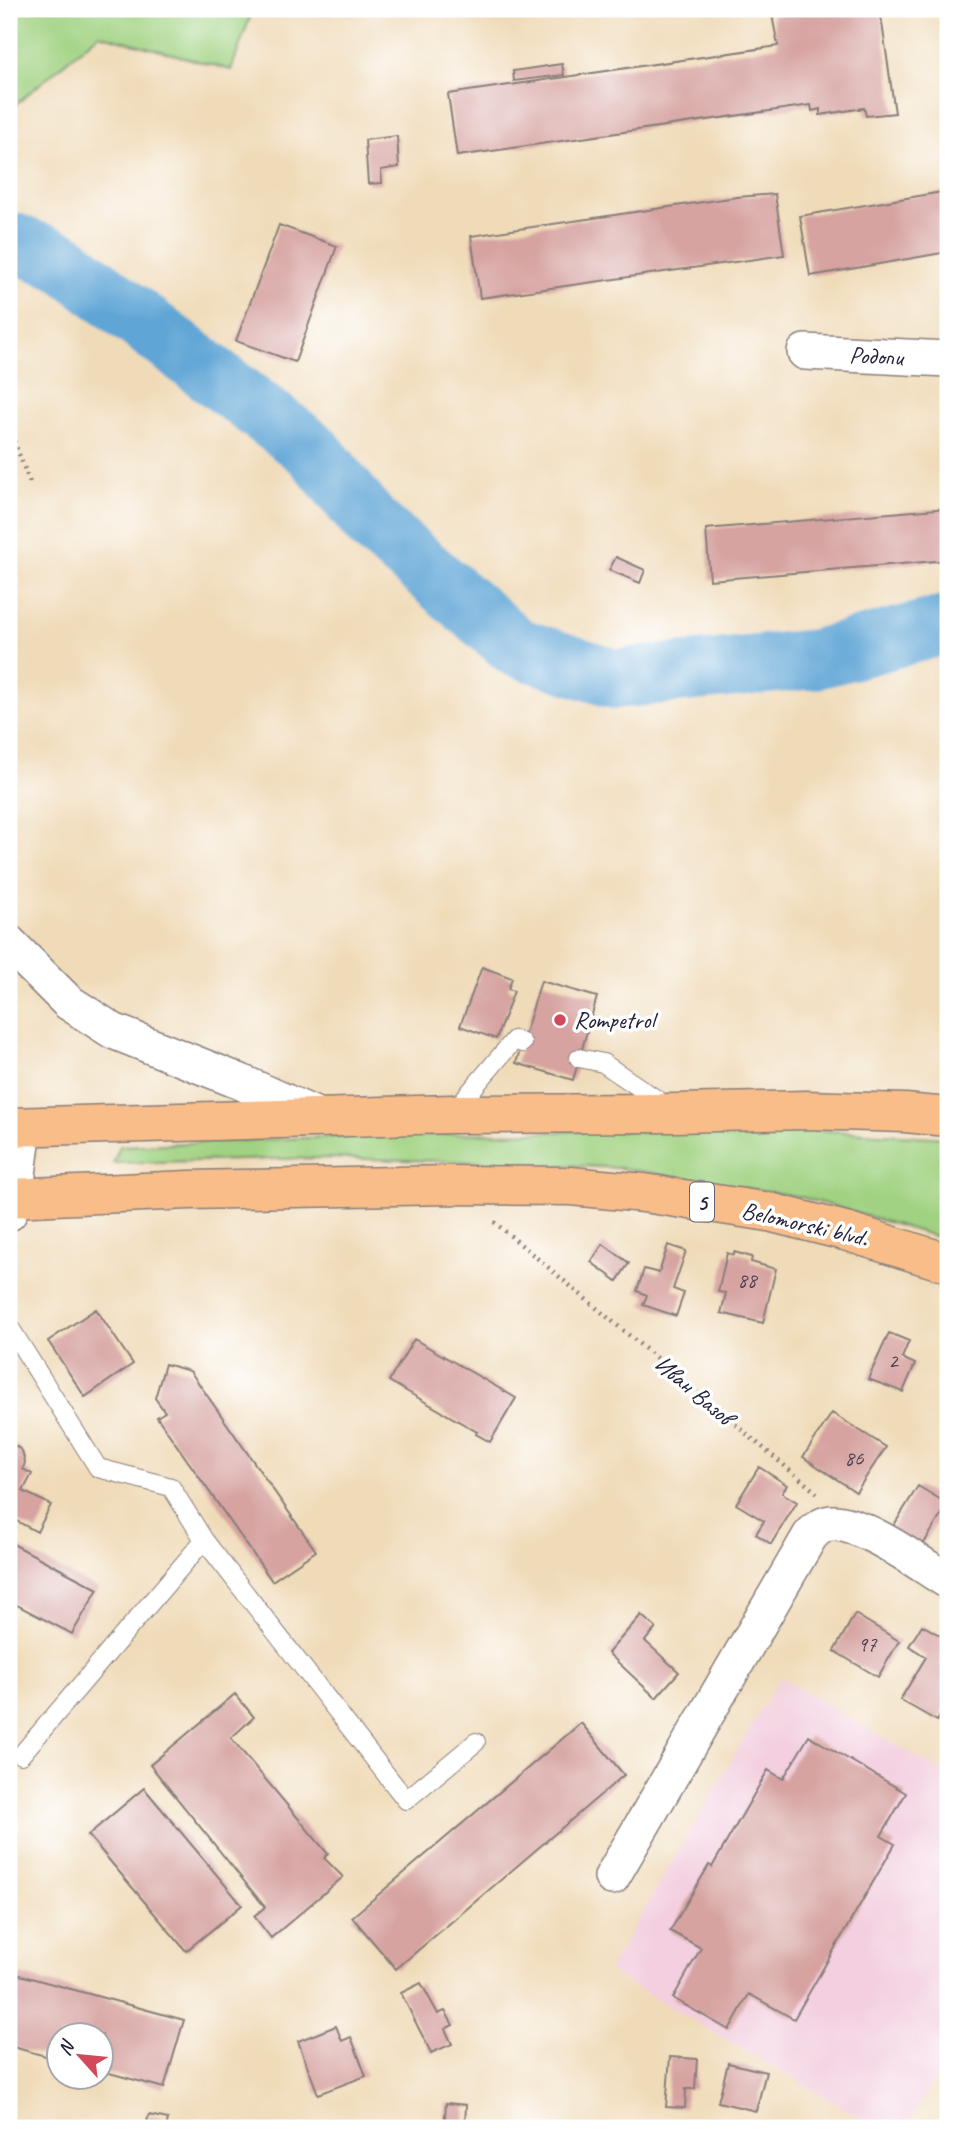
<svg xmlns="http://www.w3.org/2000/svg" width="957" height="2137" viewBox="0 0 957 2137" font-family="Caveat,sans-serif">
  <rect width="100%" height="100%" fill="#fff"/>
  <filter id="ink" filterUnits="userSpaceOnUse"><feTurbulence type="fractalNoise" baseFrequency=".0143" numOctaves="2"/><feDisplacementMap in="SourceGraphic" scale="14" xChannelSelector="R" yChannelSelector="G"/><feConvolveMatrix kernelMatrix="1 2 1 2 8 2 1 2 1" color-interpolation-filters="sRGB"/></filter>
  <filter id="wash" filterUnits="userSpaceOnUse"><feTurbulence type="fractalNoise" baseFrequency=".00686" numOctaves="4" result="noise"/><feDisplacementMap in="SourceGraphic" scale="28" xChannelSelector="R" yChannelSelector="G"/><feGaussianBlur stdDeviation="1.57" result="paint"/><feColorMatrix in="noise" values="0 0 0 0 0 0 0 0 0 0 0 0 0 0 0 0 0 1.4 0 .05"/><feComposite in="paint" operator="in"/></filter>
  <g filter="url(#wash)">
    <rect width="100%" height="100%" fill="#f0dbb9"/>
    <path fill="#f3cfdf" d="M780,1677l168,98v281l-42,72h-28l-270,-157z"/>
    <path fill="#a0d281" stroke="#617a5e" stroke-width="2" d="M9,9h244l-22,61 -132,-36 -90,76z
      M762,1127l186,11v102l-147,-43 -180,-29 -101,-5 -195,-5 -212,5 7,-17 208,-9z"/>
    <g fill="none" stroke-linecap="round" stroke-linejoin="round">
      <path stroke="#5fa5d5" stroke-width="60" d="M9,241l53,20 251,190 59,73 144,123 99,32 201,-20 132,-35"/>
    </g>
    <g id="blocks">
      <path fill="#d6a3a0" d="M815,9h65l15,104 -29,3 -2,-8 -44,7v-6l-8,2 -1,-6 -354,51 -9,-62 330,-48 -6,-31z
        M562,64l2,11 -50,6 -1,-10z
        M397,136l2,31 -18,3 1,13 -14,1 -3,-44z
        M948,191v61l-138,24 -10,-60z
        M775,194l9,61 -304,43 -9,-62 266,-39z
        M279,225l58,21 -42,116 -59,-21z
        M948,508v52l-238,20 -4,-51z
        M616,557l29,13 -5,13 -31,-13z
        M482,967l30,11 -4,11 6,2 -18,48 -36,-13z
        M541,981l56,16 -24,83 -57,-17z
        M603,1244l26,19 -12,18 -26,-19z
        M668,1245l18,6 -13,38 11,4 -8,23 -33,-11 4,-10 -10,-4 7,-22 15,4z
        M734,1252l18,5 -1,5 25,7 -13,54 -42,-10 5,-20 -8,-1 9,-39 7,2z
        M96,1309l37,55 -48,33 -37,-56z
        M889,1333l20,8 -7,17 13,6 -12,28 -35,-13z
        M414,1339l102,59 -26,44 -14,-8 1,-2 -88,-51z
        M165,1364l25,7 126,180 -44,30 -115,-164 8,-5 -10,-14z
        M832,1413l54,34 -30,45 -53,-35z
        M9,1444l7,2 6,5 3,11 -2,7 9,5 -9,17 28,14 -14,27 -28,-15z
        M759,1467l28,18 -5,8 15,9 -26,42 -15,-10 8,-13 -28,-17z
        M918,1486l30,18 -27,44 -30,-18z
        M9,1542l89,47 -26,45 -63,-33z
        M855,1614l44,27 -21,36 -44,-26z
        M641,1615l15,13 -11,13 34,31 -23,26 -48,-45z
        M922,1625l26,15v12l-8,13 8,5v32l-11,19 -37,-21 26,-43 -17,-11z
        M235,1694l19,23 -23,21 97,116 -4,4 19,19 -72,61 -17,-22 11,-9 -115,-142z
        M581,1723l43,52 -228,194 -44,-52z
        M809,1736l97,57 -25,43 14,8 -101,175 -45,-25 -20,36 -56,-32 28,-50 -31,-17 39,-66 3,2 56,-97 15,9z
        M144,1788l98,117 -56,46 -98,-116z
        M9,1972l175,48 -20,68 -62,-17v-36h-42v25l-51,-14z
        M421,1983l17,31 7,-3 8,14 -8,4 7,15 -21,9 -30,-60z
        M336,2026l6,15 9,-4 15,39 -48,18 -20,-53z
        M670,2057l27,2 -2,30h-9l-1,19 -19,-1z
        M728,2063l38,9 -10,39 -38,-9z
        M446,2103l20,2 -1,21h9v2h-30z
        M149,2115l19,4 -2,9h-21z"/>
    </g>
  </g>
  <g filter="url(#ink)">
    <use href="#blocks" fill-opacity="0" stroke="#897e7a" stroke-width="2"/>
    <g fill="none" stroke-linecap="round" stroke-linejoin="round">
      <g stroke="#897e7a" stroke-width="20">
        <path id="service" d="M579,1058l24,5 65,44
          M452,1113l62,-73 8,3
          M9,1326l89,142 73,19 33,53 202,260 70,-58
          M21,1755l183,-215"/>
      </g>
      <g stroke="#897e7a" stroke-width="38">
        <path id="minor" d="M805,352l143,7
          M9,943l59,59 45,29 128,51 83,37
          M9,1213l6,-15 9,-71
          M612,1877l198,-341c6,-7 13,-13 23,-13 32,0 87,41 115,58"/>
      </g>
      <g stroke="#897e7a" stroke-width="41">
        <path id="primary" d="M9,1127l442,-13 226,-1 129,-3 99,3 43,4
          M9,1198l180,-8 260,-5 122,1 73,7 125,19 76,19 103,32"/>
      </g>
      <path stroke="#897e7a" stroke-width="4.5" stroke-dasharray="2 5" stroke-linecap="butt" d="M9,428l21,55
        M494,1222l323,271"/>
      <use href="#service" stroke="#fff" stroke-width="18"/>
      <use href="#minor" stroke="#fff" stroke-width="35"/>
      <use href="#primary" stroke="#f8bd89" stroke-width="38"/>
    </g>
  </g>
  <circle fill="#d1495b" stroke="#fff" stroke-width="2.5" cx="560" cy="1020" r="7"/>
  <g text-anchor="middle" stroke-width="7" stroke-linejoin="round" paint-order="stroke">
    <g font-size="21" fill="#4f4254">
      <text x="747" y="1287">88</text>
      <text x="893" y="1368">2</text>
      <text x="854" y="1465">86</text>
      <text x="867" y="1651">97</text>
    </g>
    <rect fill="#fff" stroke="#646476" stroke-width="2" x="690" y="1182.5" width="24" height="39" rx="5"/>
    <g font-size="23" font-weight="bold" fill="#22223b">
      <text x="702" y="1210">5</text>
    </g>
    <g font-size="24" fill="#22223b" stroke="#fff">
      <text transform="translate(876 356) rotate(3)" y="8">Родопи</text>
      <text transform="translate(805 1224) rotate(13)" y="8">Belomorski blvd.</text>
      <text transform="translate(694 1390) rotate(40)" y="8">Иван Вазов</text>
    </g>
    <g font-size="24" fill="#22223b" stroke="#fff" text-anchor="start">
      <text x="574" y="1028">Rompetrol</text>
    </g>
  </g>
  <rect width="957" height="2137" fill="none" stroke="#fff" stroke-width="35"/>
  <g transform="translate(80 2056) rotate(297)"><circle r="33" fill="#ffffff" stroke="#a7a7b1" stroke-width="2"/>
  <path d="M0-5L12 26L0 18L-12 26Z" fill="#d1495b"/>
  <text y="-10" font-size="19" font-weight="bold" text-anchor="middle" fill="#22223b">N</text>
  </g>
</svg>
